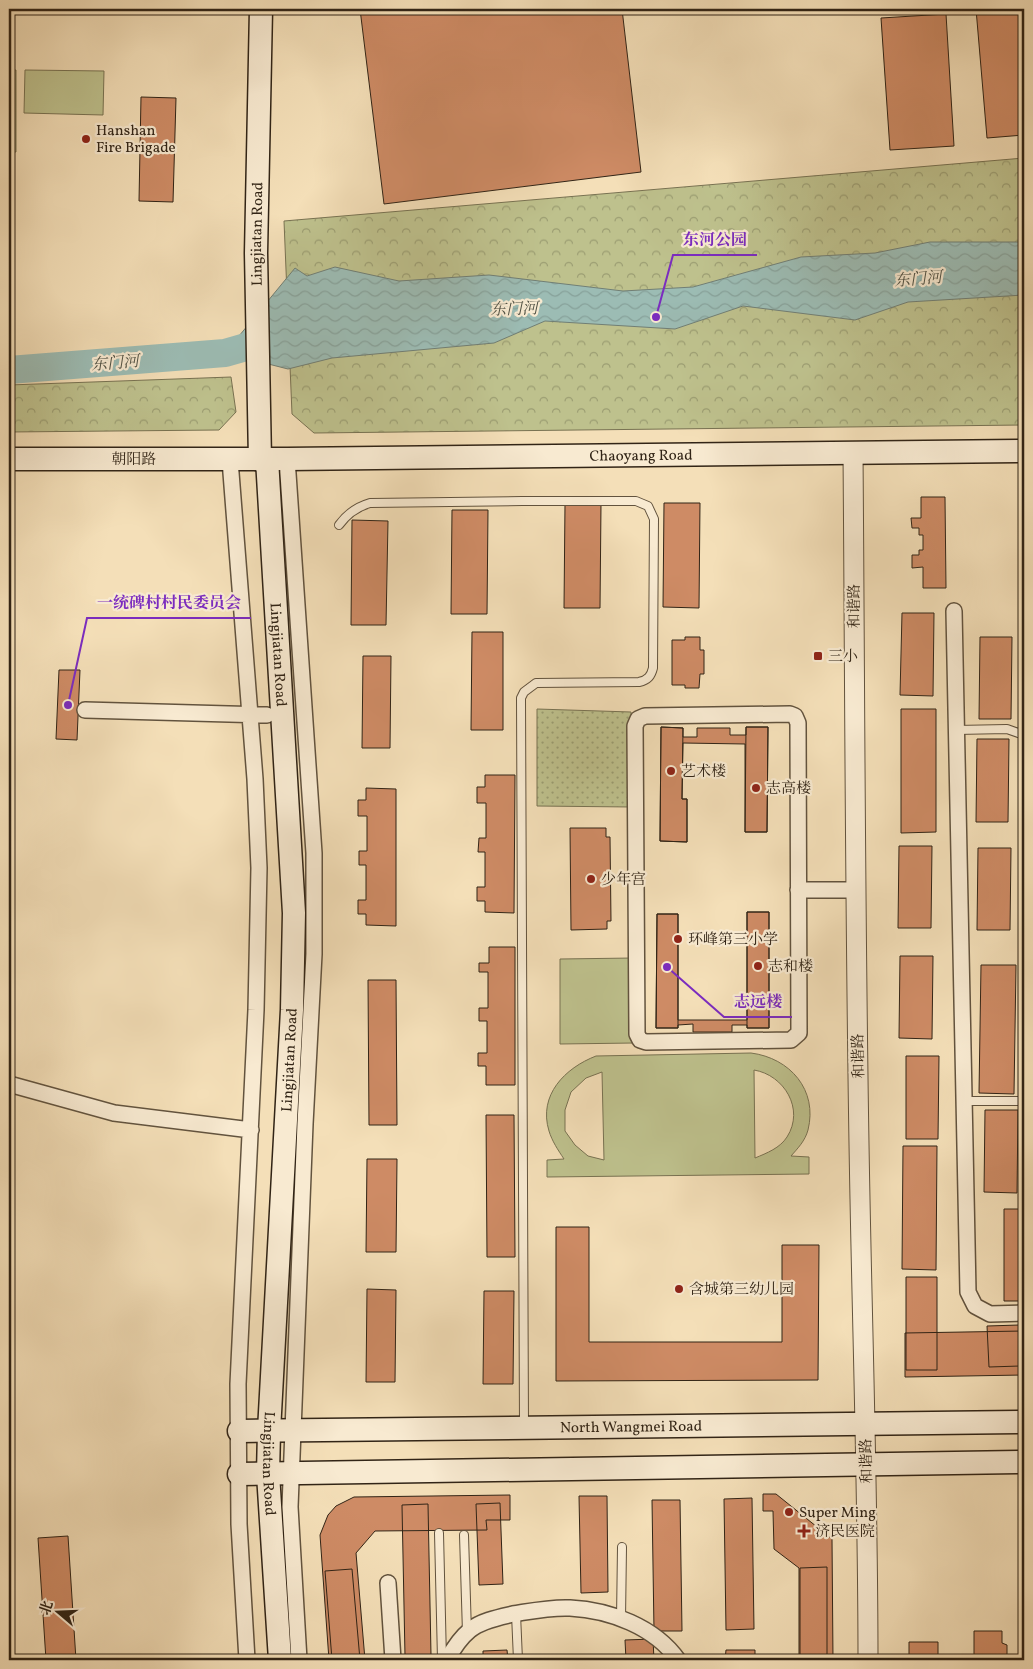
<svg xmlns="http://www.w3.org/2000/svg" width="1033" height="1669" viewBox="0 0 1033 1669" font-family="Vollkorn,'Noto Serif SC',serif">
  <defs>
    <pattern id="grass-dots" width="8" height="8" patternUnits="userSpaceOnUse" patternTransform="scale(1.25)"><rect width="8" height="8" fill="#bec18d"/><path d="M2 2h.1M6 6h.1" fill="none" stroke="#9b9d72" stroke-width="1.8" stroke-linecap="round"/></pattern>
    <pattern id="park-crowns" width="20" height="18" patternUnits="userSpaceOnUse" patternTransform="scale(1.25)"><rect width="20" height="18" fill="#bec18d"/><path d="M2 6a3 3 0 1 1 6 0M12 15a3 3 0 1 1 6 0" fill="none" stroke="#9b9d72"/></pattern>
    <pattern id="water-waves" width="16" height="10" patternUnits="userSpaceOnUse" patternTransform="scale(1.25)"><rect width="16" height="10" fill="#9cbcb4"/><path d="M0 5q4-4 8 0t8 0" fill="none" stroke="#87a19a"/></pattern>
  </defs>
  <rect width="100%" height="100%" fill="#f4dfb8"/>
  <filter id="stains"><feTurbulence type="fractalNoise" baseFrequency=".004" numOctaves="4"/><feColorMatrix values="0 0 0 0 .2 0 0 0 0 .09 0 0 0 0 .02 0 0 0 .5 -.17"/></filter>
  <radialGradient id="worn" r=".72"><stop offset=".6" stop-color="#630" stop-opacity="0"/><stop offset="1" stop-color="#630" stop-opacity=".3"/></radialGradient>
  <path fill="url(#grass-dots)" stroke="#787252" d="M537,709l94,3v95l-94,-1z"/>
  <path fill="url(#park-crowns)" stroke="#787252" d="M1024,158v267l-710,8 -22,-19 -8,-193z
    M231,377l5,35 -17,18 -210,2v-47z"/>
  <path fill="#bec18d" stroke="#787252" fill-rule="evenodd" d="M9,70h7v82h-7z
    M25,70l79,1 -1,44 -79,-2z
    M633,958l1,85 -74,1v-85z
    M751,1053c39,5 67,37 57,77 -3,11 -10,18 -17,26l18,1v17l-262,3v-17l17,-1c-6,-9 -12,-18 -15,-28 -11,-36 16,-63 47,-75zM754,1070c30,5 51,39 33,67 -7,11 -20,16 -32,21zM602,1072l2,88 -16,-4 -13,-11 -10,-14v-21l6,-18 15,-14z"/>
  <path fill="url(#water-waves)" stroke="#717f75" d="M930,242h94v53l-116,7 -53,18 -112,-14 -68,23 -130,-8 -51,22 -162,15 -44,11 -63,-16 70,-85 12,8 28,-9 64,14 90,-6 134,16 70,-4 108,-30 74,-4z"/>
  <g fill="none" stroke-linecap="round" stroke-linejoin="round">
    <path stroke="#9cbcb4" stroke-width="28" d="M9,370l216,-17 35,-10"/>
  </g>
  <path fill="#ce8b65" stroke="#312416" d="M360,9h262l19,163 -257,32z
    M976,9h48v126l-37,3z
    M946,14l8,132 -64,4 -9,-132z
    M141,97l35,1 -3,104 -34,-1z
    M921,497h24l1,91h-23v-21l-11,1v-13h7v-5h4v-15h-4v-7h-7l-1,-10h10z
    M664,503h36l-1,105 -36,-1z
    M565,504h36l-1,104h-36z
    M452,510h36l-1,104h-36z
    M352,520l36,1 -2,104h-35z
    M902,613h32l-1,83 -33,-1z
    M472,632h31v98h-32z
    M685,637h15v13h4v24h-4l-1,14h-14v-3h-13v-45h13z
    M980,637h32l-1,82h-32z
    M363,656h28l-1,92h-28z
    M59,670h21l-3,70 -21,-1z
    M901,709h35v123l-35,1z
    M661,727l22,1v9h14v-9h33v7h16v-8h22l-1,105h-22v-88l-62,-1 -1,56h5v43l-27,-1z
    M661,727l22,1 -1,71h5v43l-27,-1z
    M746,727h22l-1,105h-22z
    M977,739h32l-1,83h-32z
    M485,775h30l-1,138 -29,-1v-11h-8v-14h8v-35h-7l1,-14h7v-35h-9v-16h8z
    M366,788l30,1v137l-30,-1v-11h-8v-14h8v-35h-7v-14h8v-35h-9v-16h8z
    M570,828h36v9h4l1,84h-4v8l-36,1z
    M899,846h33l-1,82h-33z
    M978,848h33l-1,82h-33z
    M747,912h22v116h-22v-3h-15v7h-39v-8l-15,1v3h-22l1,-114h21v106h69z
    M747,912h22v116h-22z
    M657,914h21v114h-22z
    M489,947h26v138h-29v-19h-8v-13h9v-32h-8v-13h9v-36h-9v-9h10z
    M900,956h33l-1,83 -33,-1z
    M981,965h35l-2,129 -35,-1z
    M368,980h28l1,145h-28z
    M906,1056h33l-1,83h-32z
    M985,1110h33l-1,83 -33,-1z
    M486,1115h28l1,142h-28z
    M903,1146h34l-1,124 -34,-1z
    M367,1159h30l-1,93h-30z
    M1004,1209h20v92h-20z
    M556,1227h33v115h193v-97h37l-1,135 -262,1z
    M906,1277h31v93h-31z
    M367,1289l29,1 -1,92h-29z
    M484,1291h30l-1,93h-30z
    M1019,1325l1,41 -31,1 -2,-41z
    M1024,1331v44l-119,2v-44z
    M763,1494h13l56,45 1,121h-34v-92l-25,-19 -1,-38h-10z
    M510,1495v25h-24l1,10 -112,1 -19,22 9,107h-36l-9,-125 8,-20 8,-9 18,-9z
    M579,1496h28l1,96 -27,1z
    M752,1498l2,131 -28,1 -2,-131z
    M652,1500h28l2,131h-28z
    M500,1503l3,81 -24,1 -3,-81z
    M428,1504l3,151 -26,1 -3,-151z
    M1021,1506h3v100h-1z
    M68,1536l8,124h-30l-8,-122z
    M827,1567v93h-27v-92z
    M352,1569l8,91h-28l-7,-89z
    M974,1631h28v12l5,2v15h-26v-4h-7z
    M653,1639l1,21h-28l-1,-20z
    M909,1642h29v18h-29z
    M507,1650l1,10h-25v-9z
    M726,1650h29v10h-30z"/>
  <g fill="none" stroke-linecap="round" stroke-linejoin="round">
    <g stroke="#62533e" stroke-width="10">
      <path id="service" d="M339,525c8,-11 17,-18 31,-22l152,-2h114l12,5 6,13 -1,149c-2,8 -5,12 -14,14l-103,1 -12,9 -3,6 3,728
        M956,730l51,-1 17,6
        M964,1101h60
        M439,1533l3,127
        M464,1535l3,98
        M516,1614l2,46
        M621,1619l1,-72"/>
    </g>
    <g stroke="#62533e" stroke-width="18">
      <path id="minor" d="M287,459l27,394v101l-9,170 -15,383 9,153
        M230,460l25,319 4,89 -3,142 -18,374 1,140 8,136
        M954,611l14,681 7,14 15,8 34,-1
        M85,710l182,5
        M790,714l5,2 3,7 1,310 -8,7 -145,2 -6,-2 -3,-6 -2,-308 3,-7 7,-3z
        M798,890h58
        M9,1084l105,29 137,17
        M388,1583l5,77
        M447,1660c6,-11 13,-22 23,-30 10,-9 30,-13 43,-16 19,-3 38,-7 57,-6 40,2 85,19 108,52"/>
    </g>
    <g stroke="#62533e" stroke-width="21">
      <path id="tertiary" d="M853,452c2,249 2,498 7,747 3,154 8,307 8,461"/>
    </g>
    <g stroke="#312416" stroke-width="25">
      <g id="secondary">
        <path id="s1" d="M9,459h278l737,-8"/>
        <path id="s2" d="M267,459l27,454 -2,97 -23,421 -1,43 12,186"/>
        <path id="s3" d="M260,460l-4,-207 5,-244"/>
        <path id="s4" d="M239,1431l785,-9"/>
        <path d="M239,1474l785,-12"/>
      </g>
    </g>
    <use href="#service" stroke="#f8ead1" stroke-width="8"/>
    <use href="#minor" stroke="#f8ead1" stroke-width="15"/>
    <use href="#tertiary" stroke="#f8ead1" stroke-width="19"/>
    <use href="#secondary" stroke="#f8ead1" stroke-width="22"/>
  </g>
  <g fill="#8f2418" stroke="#f8ead1" stroke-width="2">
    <circle cx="86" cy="139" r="5"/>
    <rect x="813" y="651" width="10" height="10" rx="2.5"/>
    <circle cx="671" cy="771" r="5"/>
    <circle cx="756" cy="788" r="5"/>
    <circle cx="591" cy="879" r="5"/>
    <circle cx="678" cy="939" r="5"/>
    <circle cx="758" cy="966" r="5"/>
    <circle cx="679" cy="1289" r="5"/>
    <circle cx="789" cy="1512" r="5"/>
    <path d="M801.5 1523.5h5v5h5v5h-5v5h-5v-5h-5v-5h5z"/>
  </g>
  <g text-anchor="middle" stroke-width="4.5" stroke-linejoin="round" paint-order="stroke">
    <g font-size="15" fill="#312416" stroke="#f8ead1" text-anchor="start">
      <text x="96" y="135">Hanshan<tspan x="96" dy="17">Fire Brigade</tspan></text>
      <text x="828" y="661">三小</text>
      <text x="681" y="776">艺术楼</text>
      <text x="766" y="793">志高楼</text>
      <text x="601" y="884">少年宫</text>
      <text x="688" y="944">环峰第三小学</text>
      <text x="768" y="971">志和楼</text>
      <text x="689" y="1294">含城第三幼儿园</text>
      <text x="799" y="1517">Super Ming</text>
      <text x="815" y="1536">济民医院</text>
    </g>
    <g font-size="15" fill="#312416" stroke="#f8ead1">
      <text dy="5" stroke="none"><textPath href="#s3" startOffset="226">Lingjiatan Road</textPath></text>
      <text dy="5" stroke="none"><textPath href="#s1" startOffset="632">Chaoyang Road</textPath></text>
      <text x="134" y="464">朝阳路</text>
      <text transform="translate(854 606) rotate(-90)" y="5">和谐路</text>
      <text dy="5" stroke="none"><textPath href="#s2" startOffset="196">Lingjiatan Road</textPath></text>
      <text transform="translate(858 1056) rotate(-91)" y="5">和谐路</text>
      <text transform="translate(289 1060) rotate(-87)" y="5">Lingjiatan Road</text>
      <text dy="5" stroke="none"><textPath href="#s4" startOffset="392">North Wangmei Road</textPath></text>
      <text transform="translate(866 1461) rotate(-91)" y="5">和谐路</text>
      <text dy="5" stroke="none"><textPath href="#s2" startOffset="1006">Lingjiatan Road</textPath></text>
    </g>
    <g font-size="16" font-style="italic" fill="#515245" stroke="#f8ead1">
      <text transform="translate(918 278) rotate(-5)" y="6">东门河</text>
      <text transform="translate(514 308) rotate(-2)" y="6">东门河</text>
      <text transform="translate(115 362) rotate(-5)" y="6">东门河</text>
    </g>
  </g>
  <path fill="none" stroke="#7b2cbf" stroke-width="2" d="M656 317L673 255H757M68 705L87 618H251M667 967L724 1017H792"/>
  <g fill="#7b2cbf" stroke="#f8ead1" stroke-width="2">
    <circle cx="656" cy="317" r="5"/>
    <circle cx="68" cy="705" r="5"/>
    <circle cx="667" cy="967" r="5"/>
  </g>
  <g font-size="16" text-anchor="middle" font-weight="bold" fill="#7b2cbf" stroke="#f8ead1" stroke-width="4.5" stroke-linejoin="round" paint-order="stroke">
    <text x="715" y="245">东河公园</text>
    <text x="169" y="608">一统碑村村民委员会</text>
    <text x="758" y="1007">志远楼</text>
  </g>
  <rect width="1033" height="1669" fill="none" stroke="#f4dfb8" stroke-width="30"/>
  <rect x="10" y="10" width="1013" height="1649" fill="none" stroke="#312416" stroke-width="2.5"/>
  <rect x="15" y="15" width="1003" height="1639" fill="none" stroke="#312416"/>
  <g transform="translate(58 1612) rotate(289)" stroke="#f8ead1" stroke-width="4" paint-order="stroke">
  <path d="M0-4L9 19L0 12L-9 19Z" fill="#312416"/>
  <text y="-8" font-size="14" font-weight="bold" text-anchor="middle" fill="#312416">北</text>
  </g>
  <rect width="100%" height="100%" filter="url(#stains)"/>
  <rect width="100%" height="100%" fill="url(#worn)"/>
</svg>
